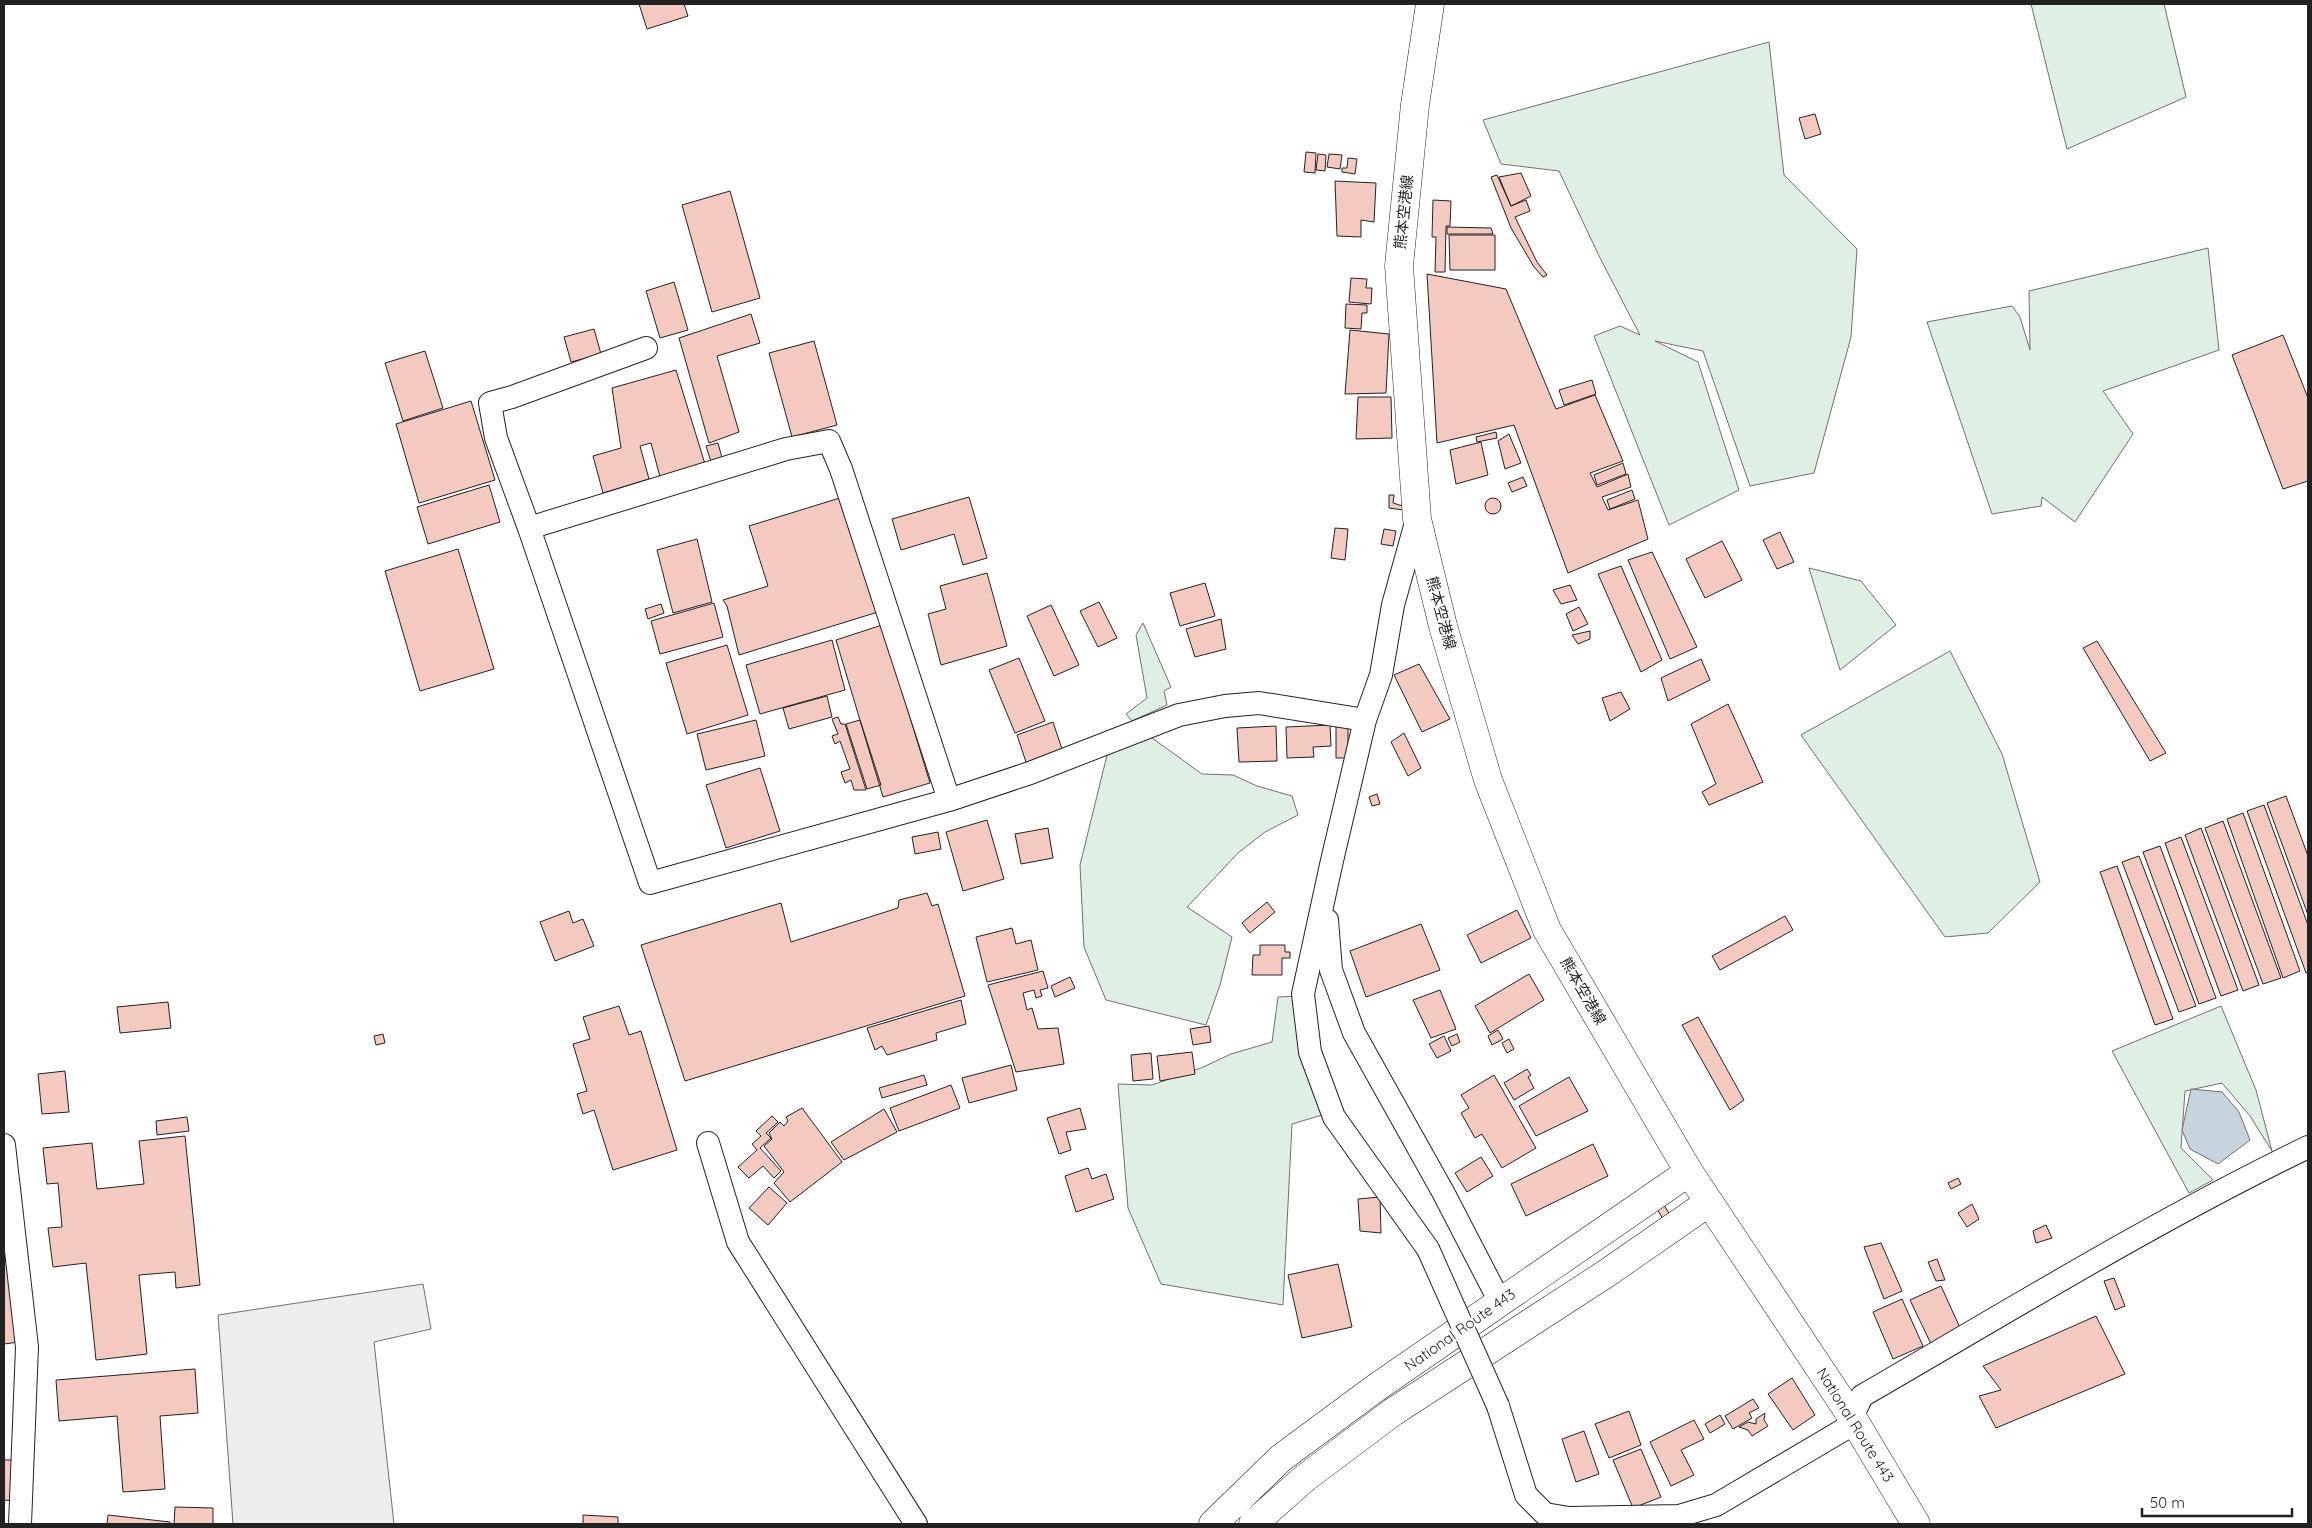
<svg xmlns="http://www.w3.org/2000/svg" width="2312" height="1528" viewBox="0 0 2312 1528" font-family="Quicksand,'Noto Sans JP',sans-serif">
  <rect width="100%" height="100%" fill="#fff"/>
  <path fill="#e0efe3" stroke="#6f6f6f" d="M2031,4h133l22,93 -119,52z
    M1769,42l15,133 73,74 -6,88 -37,136 -64,13 -47,-135 -48,-10 43,21 41,128 -70,35 -75,-189 26,-10 20,9 -41,-79 -40,-85 -58,-7 -18,-44z
    M2208,248l11,102 -116,41 30,43 -58,88 -33,-25 -1,9 -49,8 -65,-192 85,-16 8,11 10,33 -1,-59z
    M1809,568l52,13 35,44 -56,45z
    M1143,623l28,64 -7,4 3,14 -35,16 -6,-7 21,-16 -11,-63z
    M1950,651l52,103 38,128 -52,51 -43,4 -144,-202z
    M1141,730l61,44 31,1 24,11 35,10 6,19 -33,17 -27,21 -51,54 45,30 -12,48 -14,40 -100,-25 -22,-53 -4,-82 29,-118z
    M1297,996l35,116 -40,12 -9,181 -122,-21 -33,-76 -10,-124 34,1 49,-17 30,-14 41,-12 6,-45z
    M2221,1006l35,84 16,61 -22,-35 -28,-33 -37,8 -4,57 32,32 -24,13 -77,-142z"/>
  <path fill="#ededed" stroke="#6f6f6f" d="M423,1284l8,45 -57,13 20,182h-161l-15,-209z"/>
  <path fill="#c7d3dd" stroke="#6f6f6f" d="M2191,1089l31,3 17,20 11,28 -32,24 -28,-15 -8,-19z"/>
  <path fill="#f3c9c0" stroke="#222" d="M639,4h45l4,12 -41,13z
    M1815,114l6,20 -16,5 -6,-21z
    M1306,152l10,1 -1,20 -11,-1z
    M1318,154l8,1 -1,16 -9,-1z
    M1329,154l13,1 -2,14 -13,-2z
    M1348,158l9,1 -2,15 -13,-2v-4h5z
    M1521,173l10,23 -20,10 -12,-29z
    M1497,175l14,31 15,-6 4,11 -15,6 22,45 10,13 -4,2 -9,-10 -23,-39 -20,-51z
    M1335,181l41,2 -2,39 -13,-2v17l-24,-1z
    M730,191l30,107 -48,14 -30,-107z
    M1433,200l18,1 -1,25h-4l-1,46h-10l1,-35h-4z
    M1447,227l44,1 2,6h-46z
    M1449,235h46v35h-45z
    M1427,274l79,15 50,120 39,-14 28,66 -33,12 7,14 31,-13 3,13 -29,10 6,13 30,-10 10,39 -80,34 -54,-148 -77,18z
    M1351,278l16,1 -1,9h6l-1,16 -22,-2z
    M674,282l14,48 -28,8 -14,-47z
    M1346,304l21,1v8h-5l-1,16 -16,-1z
    M751,314l9,29 -43,13 22,76 -30,11 -30,-105z
    M594,329l7,25 -30,8 -7,-25z
    M1350,330l39,4 -3,59 -41,1z
    M2283,335l25,63v83l-25,8 -51,-134z
    M814,341l23,84 -45,12 -23,-84z
    M425,351l18,57 -40,13 -18,-58z
    M676,370l29,94 -45,13 -9,-34 -11,3 9,33 -46,14 -10,-37 28,-8 -9,-60z
    M1592,380l4,14 -32,11 -5,-15z
    M1358,397h33l1,41 -36,1z
    M471,401l24,79 -76,23 -23,-79z
    M1496,432l1,6 -20,4 -1,-5z
    M1509,434l12,29 -16,6 -7,-28z
    M1481,442l7,33 -32,9 -6,-34z
    M718,443l6,22 -11,3 -7,-22z
    M1623,463l3,11 -29,11 -3,-10z
    M1523,477l4,9 -15,6 -4,-9z
    M489,485l11,37 -72,22 -11,-37z
    M1632,490l3,9 -25,10 -3,-9z
    M1389,495h5l-1,8 10,3v4l-14,-2z
    M843,497l35,115 -139,43 -12,-49 -4,-6 45,-14 -19,-60z
    M969,497l18,61 -24,7 -9,-31 -53,16 -9,-31z
    M1485 506a8 8 0 1 1 16 0a8 8 0 1 1-16 0Z
    M1335,528l13,1 -3,31 -14,-2z
    M1384,529l12,2 -3,15 -12,-2z
    M1780,532l14,30 -17,7 -14,-29z
    M697,539l15,63 -39,11 -16,-63z
    M1722,541l20,39 -37,18 -19,-39z
    M458,549l36,120 -74,22 -35,-120z
    M1652,552l45,95 -27,12 -42,-99z
    M1621,566l41,94 -21,12 -43,-98z
    M987,573l20,73 -66,19 -13,-51 18,-5 -6,-23z
    M1205,583l10,33 -35,10 -10,-33z
    M1570,585l7,15 -16,4 -8,-14z
    M1099,602l18,36 -19,9 -18,-36z
    M714,603l9,34 -63,17 -9,-33z
    M661,604l3,9 -16,6 -3,-10z
    M1051,605l28,60 -25,11 -27,-60z
    M1579,607l9,17 -15,7 -7,-17z
    M1221,619l5,30 -31,8 -9,-28z
    M882,625l48,158 -47,14 -47,-157z
    M1590,631v8l-12,5 -6,-9z
    M832,640l13,50 -85,24 -14,-49z
    M2097,641l69,112 -16,8 -67,-113z
    M727,645l21,70 -61,19 -21,-71z
    M1019,658l26,63 -30,12 -26,-63z
    M1701,659l9,21 -42,21 -7,-23z
    M1419,664l31,55 -28,13 -28,-57z
    M1621,692l9,17 -20,12 -8,-23z
    M827,696l5,21 -43,12 -6,-21z
    M1728,704l35,78 -54,23 -7,-13 14,-8 -25,-60z
    M838,717l3,7h4l21,66h-12l-3,-10 -6,3 -4,-11 9,-3 -10,-28 -5,3 -3,-8 6,-2 -6,-15z
    M756,720l9,36 -59,14 -9,-36z
    M860,720l21,65 -14,4 -21,-65z
    M1053,722l10,30 -36,13 -10,-30z
    M1336,723h12v35h-12z
    M1330,725l1,21 -18,1 1,10 -27,1 -1,-31z
    M1276,726l1,35 -38,1 -2,-34z
    M1404,733l17,35 -13,8 -17,-34z
    M760,768l20,63 -54,17 -20,-63z
    M1377,794l3,10 -8,2 -3,-9z
    M2286,796l22,60v59l-41,-112z
    M2264,805l44,120v47l-2,1 -59,-162z
    M2243,813l57,158 -17,7 -56,-159z
    M987,820l17,59 -41,12 -17,-59z
    M2223,821l58,157 -18,6 -58,-156z
    M1048,828l5,30 -32,6 -6,-30z
    M2201,828l58,157 -16,6 -58,-156z
    M938,832l3,17 -26,5 -3,-17z
    M2181,837l57,153 -17,6 -56,-153z
    M2160,846l56,152 -17,6 -56,-152z
    M2139,856l57,150 -17,6 -57,-150z
    M2117,866l56,153 -18,6 -55,-153z
    M927,893l5,13 6,-2 27,92 -280,85 -44,-136 140,-42 10,39 107,-34 1,-8z
    M1267,902l8,10 -25,21 -8,-10z
    M1517,910l14,28 -50,25 -14,-28z
    M569,911l4,12 10,-4 11,27 -39,15 -15,-39z
    M1785,916l8,14 -73,40 -8,-14z
    M1421,924l19,46 -74,27 -16,-46z
    M1012,928l4,16 15,-4 7,30 -51,12 -11,-45z
    M1260,945h25v7h5v6h-8v17h-30l1,-20h7z
    M1043,971l5,17 -8,2 2,6 -6,2 -2,-8 -11,3 4,17 5,-2 6,21 20,-1 6,36 -48,8 -28,-87z
    M1529,974l15,26 -54,33 -15,-27z
    M1070,977l5,11 -20,9 -4,-11z
    M1440,990l16,39 -25,9 -18,-38z
    M961,1000l5,24 -30,9 1,7 -50,15 -5,-9 -7,4 -8,-22z
    M168,1002l3,26 -51,5 -3,-26z
    M619,1006l10,29 12,-4 36,119 -64,20 -19,-60 -11,4 -6,-20 10,-3 -14,-47 17,-5 -7,-22z
    M1698,1017l46,83 -14,10 -48,-85z
    M1209,1026l2,16 -18,3 -3,-16z
    M1498,1030l5,9 -11,6 -4,-9z
    M383,1034l2,9 -9,2 -2,-9z
    M1457,1034l3,8 -8,4 -4,-8z
    M1444,1036l7,15 -14,7 -8,-14z
    M1509,1039l5,10 -7,4 -5,-10z
    M1192,1052l3,22 -35,7 -3,-25z
    M1151,1053l2,26 -20,2 -2,-26z
    M1011,1065l6,25 -48,13 -7,-25z
    M1527,1069l4,6 -3,2 6,11 -20,12 -10,-17z
    M65,1071l4,41 -27,2 -4,-40z
    M924,1075l3,10 -45,13 -3,-10z
    M1494,1075l42,73 -34,20 -20,-34 -7,4 -14,-25 8,-5 -8,-13z
    M1569,1077l19,34 -52,25 -17,-30z
    M951,1085l9,23 -61,23 -9,-23z
    M802,1108l40,54 -52,40 -16,-19 10,-11 -20,-26 8,-7 -3,-6 11,-11 4,4 4,-5 -2,-4z
    M1080,1108l6,21 -20,3 5,18 -12,4 -12,-36z
    M884,1109l13,23 -53,28 -13,-18z
    M772,1116l6,6 -12,11 5,5 -11,10 21,23 -7,7 -11,-12 -14,12 -11,-11 19,-17 -5,-6 9,-8 -5,-5z
    M187,1117l2,14 -32,4 -1,-14z
    M185,1136l15,149 -24,3 -1,-16 -36,3 8,79 -51,6 -10,-97 -33,4 -5,-39 14,-1 -4,-44 -11,1 -4,-36 49,-5 5,46 47,-5 -5,-43z
    M1593,1144l15,32 -82,40 -15,-32z
    M1481,1157l12,19 -26,16 -12,-19z
    M1088,1168l4,11 14,-5 8,25 -38,13 -11,-36z
    M1958,1178l3,6 -10,5 -3,-6z
    M769,1187l18,16 -19,22 -19,-17z
    M1658,1196l20,31 -7,5 -19,-31z
    M1380,1197l1,36 -21,-2 -2,-32z
    M1972,1204l7,15 -12,8 -9,-14z
    M2046,1225l6,13 -16,5 -3,-12z
    M1881,1243l21,48 -18,8 -20,-52z
    M1937,1259l8,21 -9,1 -8,-19z
    M4,1261h8l7,81 -15,2z
    M1338,1264l14,63 -50,11 -14,-63z
    M2114,1278l11,28 -10,4 -11,-29z
    M1941,1286l20,44 -30,14 -21,-44z
    M1902,1299l21,47 -30,13 -20,-47z
    M2096,1316l29,58 -129,54 -17,-32 22,-6 -18,-24z
    M195,1369l3,44 -38,3 5,73 -42,3 -6,-76 -58,5 -3,-41z
    M1792,1378l23,37 -22,15 -25,-36z
    M1753,1399l6,9 -10,5 3,5 -19,11 -8,-13z
    M1629,1411l12,34 -32,13 -14,-34z
    M1765,1413l-1,7 4,6 -16,10 -4,-6 -9,-3 9,-5 8,2v-5z
    M1720,1415l5,9 -15,9 -5,-9z
    M1694,1420l10,19 -23,11 13,25 -23,11 -21,-44z
    M1584,1431l15,43 -23,8 -14,-43z
    M1641,1449l20,48 -28,11 -20,-48z
    M4,1460h13l-2,41 -11,-1z
    M175,1507l38,1v16h-39z
    M108,1515l62,7v2h-63z
    M583,1515l35,2v7h-35z"/>
  <g fill="none" stroke-linecap="round" stroke-linejoin="round">
    <g stroke="#222" stroke-width="24">
      <path id="minor" d="M646,348l-134,49 -22,6 6,35 33,90 121,355 299,-83 81,-27 149,-58 46,-9 34,-3 106,17
        M1417,519l-24,86 -12,70 -16,45 -34,145 -28,129 7,58 24,65 94,132
        M529,528l257,-79 43,-8 12,28 108,331
        M1327,920l4,50 23,63 89,159 57,110
        M708,1143l30,99 178,282
        M4,1145l23,202 -7,177
        M1498,1406l28,89 19,19 24,4 110,-2 37,-11 139,-82
        M1852,1417l10,-21c147,-85 293,-175 446,-249"/>
    </g>
    <g stroke="#222" stroke-width="29">
      <path id="major" d="M1430,4l-15,101 -16,161 18,253 26,107 45,154 59,150 142,242"/>
    </g>
    <g stroke="#222" stroke-width="29">
      <path id="highway" d="M1213,1524l68,-66 96,-71 312,-215 163,245 64,107
        M1253,1524l52,-46 88,-66 214,-139 101,-70"/>
    </g>
    <use href="#minor" stroke="#fff" stroke-width="22"/>
    <use href="#major" stroke="#fff" stroke-width="28"/>
    <use href="#highway" stroke="#fff" stroke-width="28"/>
    <g stroke="#222" stroke-width="24" stroke-linecap="butt">
      <path id="minor-bridge" d="M1428,1249l70,157"/>
    </g>
    <use href="#minor-bridge" stroke="#fff" stroke-width="22"/>
  </g>
  <g text-anchor="middle" stroke-width="4" stroke-linejoin="round" paint-order="stroke">
    <g font-size="15" fill="#222" stroke="#fff">
      <text transform="translate(1404 212) rotate(-84)" y="5">熊本空港線</text>
      <text transform="translate(1441 613) rotate(75)" y="5">熊本空港線</text>
      <text transform="translate(1583 991) rotate(60)" y="5">熊本空港線</text>
      <text transform="translate(1460 1330) rotate(-35)" y="5">National Route 443</text>
      <text transform="translate(1855 1425) rotate(58)" y="5">National Route 443</text>
    </g>
  </g>
  <rect width="2312" height="1528" fill="none" stroke="#222222" stroke-width="10"/>
  <path d="M2142 1508v8h150v-8" fill="none" stroke="#222222" stroke-width="2.5"/>
  <text x="2150" y="1508" font-size="15" fill="#222222" stroke="#ffffff" stroke-width="4" paint-order="stroke">50 m</text>
</svg>
